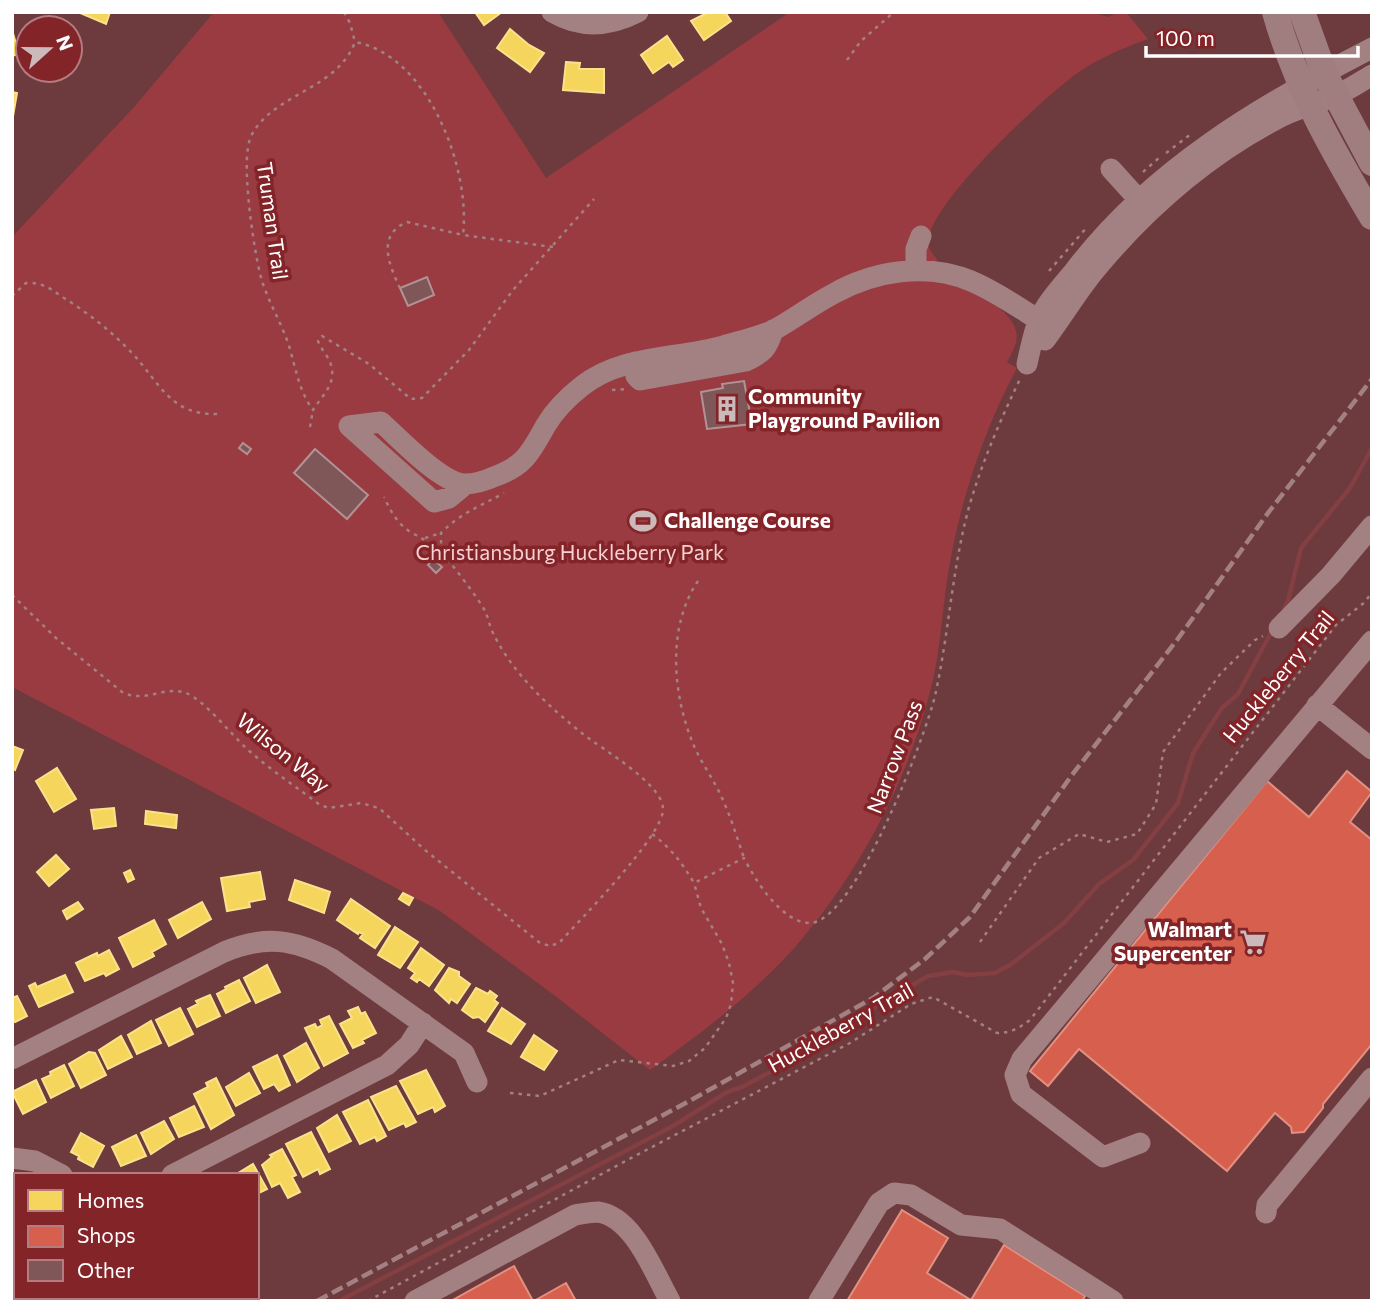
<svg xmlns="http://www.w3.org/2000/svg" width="1384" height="1313" viewBox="0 0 1384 1313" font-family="Commissioner,sans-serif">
  <rect width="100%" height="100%" fill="#6d3a3d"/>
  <path fill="#9a3b41" d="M214,12h224l108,166 244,-166h302l16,5 10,-5h8l22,27c-25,9 -51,20 -72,35 -35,26 -142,125 -148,166 -1,8 4,13 9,19l-4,21c24,3 77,24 83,51 3,11 -4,22 -9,31l10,6c-32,60 -53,122 -66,189 -9,44 -9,91 -21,135 -23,90 -69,176 -128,247 -43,51 -98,92 -152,131l-100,-78 -110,-81 -428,-224v-450l123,-131z"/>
  <path fill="#f6d55c" stroke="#f9e28d" stroke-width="2" d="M78,12h32l-4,12z
    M475,12h27l-18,13z
    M704,12h21l6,9 -27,19 -13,-19 14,-7z
    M510,29l19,16 15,8 -14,19 -33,-24z
    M12,30l7,24 -7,2z
    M667,36l16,24 -10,7 -4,-5 -16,11 -12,-18z
    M566,62l14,1 -1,6h25v24l-41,-3z
    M12,92l5,1 -5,29z
    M12,746l11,4 -8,20 -3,-2z
    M57,768l19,31 -22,13 -18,-31z
    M114,808l2,18 -22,3 -3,-19z
    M146,811l31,4 -1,13 -31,-4z
    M56,855l13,14 -20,17 -12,-14z
    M130,870l4,9 -6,3 -4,-9z
    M260,872l5,27 -16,3 1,5 -23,4 -6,-33z
    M295,880l35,12 -6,21 -35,-13z
    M403,893l10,5 -4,7 -10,-6z
    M351,899l39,27 -15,22 -15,-10 3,-4 -4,-2 -1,2 -21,-14z
    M78,902l5,7 -16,10 -4,-8z
    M202,902l9,17 -33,19 -9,-18z
    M154,920l12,24 -14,8 2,4 -21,11 -14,-29z
    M395,927l23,15 -18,26 -22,-13z
    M421,948l23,17 -15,21 -10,-7 -2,3 -6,-4 4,-5 -7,-5z
    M109,950l10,19 -13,7 -2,-3 -19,8 -9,-18 21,-10 1,3z
    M267,965l13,27 -24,11 -12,-25z
    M449,968l10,4v4l11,8 -13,19 -6,-4 -2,4 -14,-13z
    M65,975l8,17 -34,15 -10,-21 6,-3 2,4z
    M239,980l11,21 -24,12 -9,-19 9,-5 -1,-2z
    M476,988l12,6 2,-3 7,5 -3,4 4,3 -13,19 -6,-5 -6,1 -11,-8z
    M210,995l10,21 -23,11 -9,-18 10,-5 -2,-3z
    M17,996l10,20 -12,6 -3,-2v-22z
    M358,1007l3,7 4,-2 11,21 -14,7 2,3 -11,5 -13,-24 12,-6 -4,-7z
    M180,1008l13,26 -24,12 -13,-26z
    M502,1008l23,16 -14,20 -23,-13z
    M329,1016l19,37 -24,13 -19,-38 10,-4 2,4 5,-3 -2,-5z
    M151,1021l10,22 -24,11 -9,-19z
    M534,1035l23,16 -13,19 -23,-13z
    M121,1036l11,21 -24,12 -9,-19z
    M306,1043l13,25 -22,14 -13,-26z
    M89,1052l6,1 11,22 -25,13 -12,-24z
    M277,1055l13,30 -11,6 -5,-7 -10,5 -11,-22z
    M64,1065l10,21 -23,12 -9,-19 9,-4 -1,-3z
    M426,1070l19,36 -10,6 -2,-5 -15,7 -18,-33z
    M249,1073l11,20 -24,13 -10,-19z
    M216,1078l18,37 -23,14 -17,-35 14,-7 -2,-4z
    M36,1080l10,22 -23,12 -11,-22z
    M396,1086l20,36 -10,5 -2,-4 -15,7 -18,-33z
    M368,1100l18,36 -9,5 -2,-4 -15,7 -17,-32z
    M194,1106l10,21 -25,10 -9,-19z
    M337,1115l14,26 -22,11 -12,-24z
    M164,1121l10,18 -23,15 -10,-21z
    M311,1132l19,37 -10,5 -2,-5 -15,8 -17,-33z
    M81,1133l23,13 -11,21 -15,-8 1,-3 -8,-4z
    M136,1135l10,21 -25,10 -9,-19z
    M282,1149l14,26 -4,2 8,15 -12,6 -8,-15 -8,4 -10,-22 10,-8 -2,-2z
    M253,1164l14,25 -10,5v-19h-22z
    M12,1178l4,1v39l-4,-1z"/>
  <path fill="#d6604d" stroke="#e29082" stroke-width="2" d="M1347,771l25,21 -22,30 22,18v204l-49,60v4l-19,24 -12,1 -1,-6 -16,-14 -48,58 -148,-122 -31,37 -18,-15 237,-290 42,36z
    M902,1210l46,28 -21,35 44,27 33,-55 81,51 -3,5h-235z
    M514,1266l19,35h-82z
    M566,1283l10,18h-42z"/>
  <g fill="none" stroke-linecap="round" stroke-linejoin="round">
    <path stroke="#833f42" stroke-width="4.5" d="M1284,609l4,-8 13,-53 49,-60 22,-40
      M339,1301l334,-175 54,-34 15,-5 34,-18 17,-14 135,-79 25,-4 14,3 28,-2 15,-8 54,-42 35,-39 34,-24 45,-57 15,-50 29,-45 16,-14 35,-65"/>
  </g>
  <path fill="#805759" stroke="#b29395" stroke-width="2" d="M427,277l7,18 -26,11 -8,-18z
    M744,381l8,43 -45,5 -6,-37 22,-4 -1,-4z
    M243,443l8,6 -4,5 -8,-6z
    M315,449l53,46 -21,24 -53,-46z
    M433,559l9,8 -6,6 -8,-8z"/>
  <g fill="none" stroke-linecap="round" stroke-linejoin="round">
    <path stroke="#a38082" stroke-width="2.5" stroke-dasharray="3.5 5" stroke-linecap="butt" d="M344,12l6,11 5,19
      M847,60l14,-19 33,-29
      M1166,153l25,-19
      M1143,172l17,-15
      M553,247l-90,-12c8,-66 -35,-180 -108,-193 -17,44 -68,49 -96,82 -6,7 -10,15 -11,24 -5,27 6,106 14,133 7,22 20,43 27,65 7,23 10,45 24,64 10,-16 25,-27 17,-48 -3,-7 -9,-13 -12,-21l4,-5 47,28 42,35 11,-1 47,-48 44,-60 81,-91
      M1049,271l39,-45
      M400,288c-11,-23 -24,-53 7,-66l56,13
      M12,296l14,-13c16,-1 25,6 38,15 24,15 47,33 67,54 29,30 38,64 88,62
      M612,390l14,-1
      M310,427l3,-17
      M425,538l16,-5
      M441,552v-19c21,-21 38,-26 63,-40
      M698,581c-32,47 -25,116 -4,165 8,18 20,34 28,52 9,19 15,40 22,60
      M12,595l44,43 66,54c23,12 42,-7 64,1 17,6 46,42 60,55 23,21 49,38 74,57l9,3 32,-5 18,5 46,42 115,93 10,3 9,-3c20,-22 105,-108 104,-134 0,-25 -61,-60 -80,-75 -35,-28 -71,-61 -91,-103 -3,-7 -4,-14 -7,-20 -6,-12 -36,-51 -45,-60 -9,-9 -20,-13 -31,-20 -12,-8 -19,-21 -25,-34
      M652,834c19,14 30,29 42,49l50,-25c11,22 38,65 66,65 45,-1 115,-186 125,-227 14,-63 17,-127 34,-189 13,-45 31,-86 51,-128
      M980,942l59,-84 40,-24 28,8 30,-8 19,-30 7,-52 58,-79 34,-33 8,-4
      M510,1093l30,3 79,-36 54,6 16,-5 16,-13 21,-30 5,-14 2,-21 -4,-20 -7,-19 -21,-36 -7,-25
      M368,1301l265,-144 217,-114 61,-39 22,-7 64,36c14,0 22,-5 33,-13l306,-395 29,-23 7,-10"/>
    <path stroke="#a38082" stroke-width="21" d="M552,12c29,17 57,15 86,0
      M1111,169l28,31
      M916,271v-22l5,-13
      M1045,340c17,-23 32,-48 50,-70 50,-60 110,-113 180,-150 19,-11 40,-15 59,-24 13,-5 26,-14 38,-21
      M635,362l1,14 4,4 106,-19c17,-8 22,-13 27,-31
      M1027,364c3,-14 6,-29 11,-42 7,-18 24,-36 37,-52 77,-101 186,-165 297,-222
      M349,426l32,-4c18,16 61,62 84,62 10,0 22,-4 31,-8 30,-11 35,-25 50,-51 9,-15 22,-28 36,-39 39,-31 94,-27 141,-40 17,-5 35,-9 51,-16 20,-11 38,-25 59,-36 40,-23 94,-32 138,-13 29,12 55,32 82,48
      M349,426l85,76 15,-4 17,-14
      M1279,628l52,-53 41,-49
      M1317,705l55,44
      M12,1059l212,-107c41,-17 69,-13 108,7l132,94 13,29
      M1140,1143l-37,14 -82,-63 -6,-19 7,-16 350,-418
      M12,1158l23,3 27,14
      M172,1175l215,-110 22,-20 14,-22
      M1266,1213l1,-8 105,-127
      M12,1246l4,4
      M36,1297l1,4
      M415,1301l160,-86c7,-1 16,-3 23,-3 36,5 56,61 72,89
      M819,1301l60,-98 15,-10 17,2 50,30 39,4 113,72"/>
    <path stroke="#a07e80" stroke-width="26" d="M1275,12c21,75 58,139 97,205
      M1302,12l22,61 48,90"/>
    <path stroke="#a38183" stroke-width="4.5" stroke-dasharray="12 5" stroke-linecap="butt" d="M317,1301l376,-202 180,-101 52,-39 45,-42 102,-142 105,-135 91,-127 104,-134"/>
  </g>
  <defs>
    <g id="building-bare" transform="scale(2.1)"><path d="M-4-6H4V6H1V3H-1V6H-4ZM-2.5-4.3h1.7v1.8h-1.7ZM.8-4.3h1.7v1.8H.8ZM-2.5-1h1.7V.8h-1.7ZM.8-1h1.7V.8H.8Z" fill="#ccbabb" stroke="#832429" stroke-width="2.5" paint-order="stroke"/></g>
    <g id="stadium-bare" transform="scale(2.1)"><path d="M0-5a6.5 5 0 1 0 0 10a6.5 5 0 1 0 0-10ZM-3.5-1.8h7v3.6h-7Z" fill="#ccbabb" stroke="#832429" stroke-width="2.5" paint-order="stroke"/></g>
    <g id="supermarket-bare" transform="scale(2.1)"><path d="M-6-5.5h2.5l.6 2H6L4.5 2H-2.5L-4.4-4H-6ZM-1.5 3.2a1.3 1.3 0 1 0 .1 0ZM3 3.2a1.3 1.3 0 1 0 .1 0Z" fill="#ccbabb" stroke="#832429" stroke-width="2.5" paint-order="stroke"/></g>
  </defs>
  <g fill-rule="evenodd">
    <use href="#building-bare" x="727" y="409"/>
    <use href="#stadium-bare" x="643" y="521"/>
    <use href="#supermarket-bare" x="1253" y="942"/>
  </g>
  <g text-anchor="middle" stroke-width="7" stroke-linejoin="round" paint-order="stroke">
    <g font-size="21" fill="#fff" stroke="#832429">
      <text transform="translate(272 221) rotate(82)" y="7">Truman Trail</text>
      <text transform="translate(1279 677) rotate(-51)" y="7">Huckleberry Trail</text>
      <text transform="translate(283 753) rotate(39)" y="7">Wilson Way</text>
      <text transform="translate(895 757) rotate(-69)" y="7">Narrow Pass</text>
      <text transform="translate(841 1028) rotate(-29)" y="7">Huckleberry Trail</text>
    </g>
    <g font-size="21" font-weight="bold" fill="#fff" stroke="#832429" text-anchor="start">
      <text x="748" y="404">Community<tspan x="748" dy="24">Playground Pavilion</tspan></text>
      <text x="664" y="528">Challenge Course</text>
      <text x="1232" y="937" text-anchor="end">Walmart<tspan x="1232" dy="24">Supercenter</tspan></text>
    </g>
    <g font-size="21" fill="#f6d0d2" stroke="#832429">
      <text x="570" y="560">Christiansburg Huckleberry Park</text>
    </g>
  </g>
  <rect width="1384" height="1313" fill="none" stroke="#ffffff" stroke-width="28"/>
  <rect x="14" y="1173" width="245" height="126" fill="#832429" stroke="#b57c7f" stroke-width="2"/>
  <rect x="28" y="1190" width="35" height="21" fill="#f6d55c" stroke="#b57c7f" stroke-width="2"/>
  <text x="77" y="1208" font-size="21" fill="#ffffff">Homes</text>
  <rect x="28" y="1226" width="35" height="21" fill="#d6604d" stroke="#b57c7f" stroke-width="2"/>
  <text x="77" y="1243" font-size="21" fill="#ffffff">Shops</text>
  <rect x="28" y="1260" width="35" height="21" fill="#805759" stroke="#b57c7f" stroke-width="2"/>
  <text x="77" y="1278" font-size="21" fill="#ffffff">Other</text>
  <g transform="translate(49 49) rotate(69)"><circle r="33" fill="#832429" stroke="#b57c7f" stroke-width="2"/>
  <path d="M0-5L12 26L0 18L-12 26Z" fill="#ccbabb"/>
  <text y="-10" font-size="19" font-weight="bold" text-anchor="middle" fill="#ffffff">N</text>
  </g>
  <path d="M1146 46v10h212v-10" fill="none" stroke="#ffffff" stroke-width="3.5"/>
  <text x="1156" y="46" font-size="21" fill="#ffffff" stroke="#832429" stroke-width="5" paint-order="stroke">100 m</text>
</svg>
